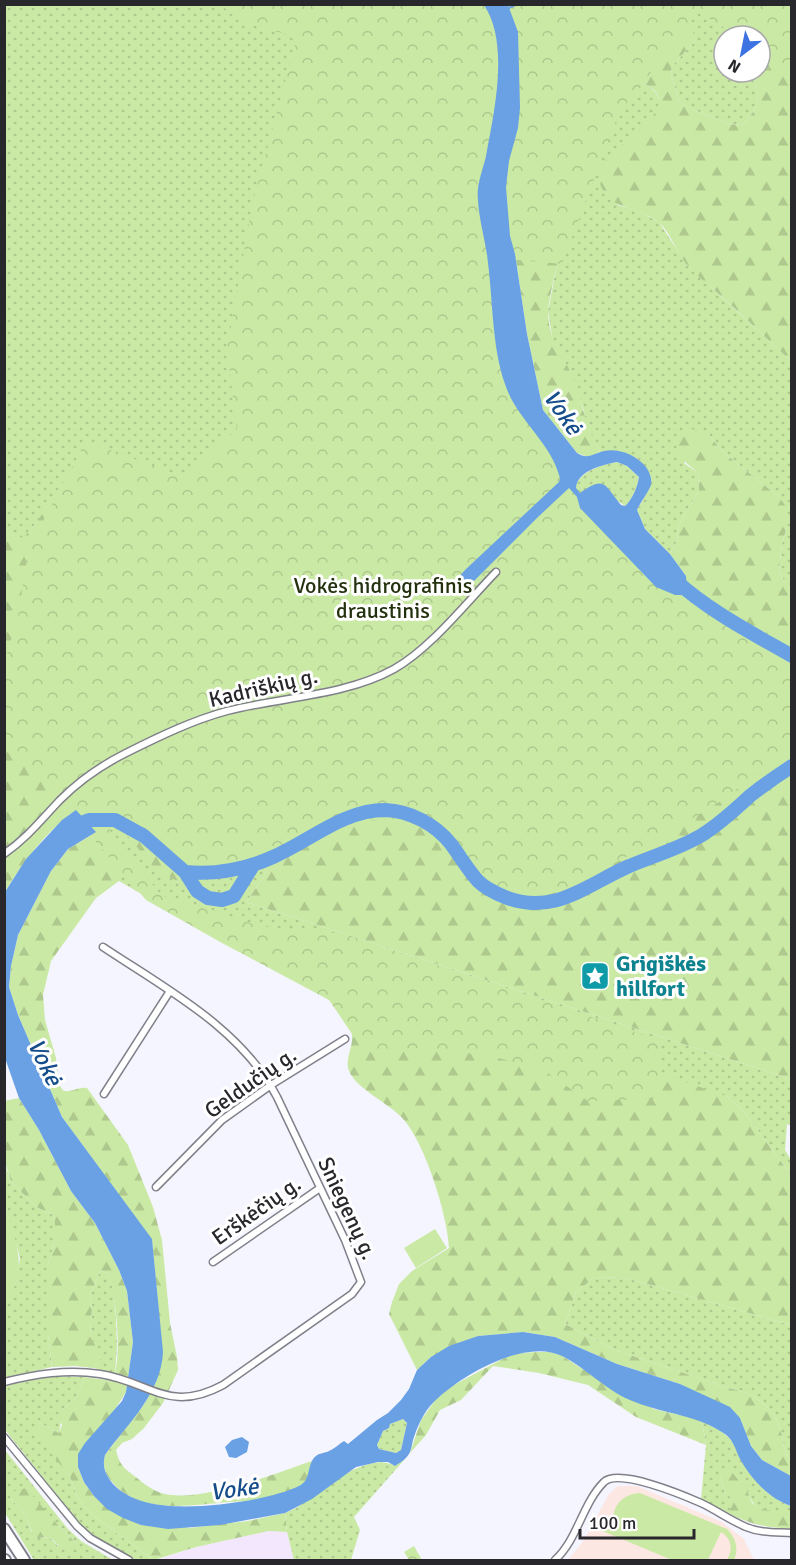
<svg xmlns="http://www.w3.org/2000/svg" width="796" height="1565" viewBox="0 0 796 1565" font-family="Signika,sans-serif">
  <defs>
    <pattern id="grass-dots" width="8" height="8" patternUnits="userSpaceOnUse" patternTransform="scale(1.5)"><rect width="8" height="8" fill="#cae9a5"/><path d="M2 2h.1M6 6h.1" fill="none" stroke="#aec88e" stroke-width="1.8" stroke-linecap="round"/></pattern>
    <pattern id="forest-firs" width="22" height="20" patternUnits="userSpaceOnUse" patternTransform="scale(1.5)"><rect width="22" height="20" fill="#cae9a5"/><path d="M5 1l3.5 6h-7zM16 11l3.5 6h-7z" fill="#aec88e"/></pattern>
    <pattern id="park-crowns" width="20" height="18" patternUnits="userSpaceOnUse" patternTransform="scale(1.5)"><rect width="20" height="18" fill="#cae9a5"/><path d="M2 6a3 3 0 1 1 6 0M12 15a3 3 0 1 1 6 0" fill="none" stroke="#aec88e"/></pattern>
  </defs>
  <rect width="100%" height="100%" fill="#f5f5ff"/>
  <path fill="#f2e7fc" d="M269,1531l18,1 7,28h-137l39,-13z"/>
  <path fill="#fce7e3" d="M618,1486h19l85,36 22,17 10,21h-186l16,-20 25,-46z"/>
  <path fill="url(#grass-dots)" fill-rule="evenodd" d="M4,5h230l78,12 10,389 -125,69 -160,47 -14,17 -18,-7z
    M791,5l-31,31h-36v36h26c1,6 4,8 6,13 6,16 -3,30 -14,40l-14,-1 -43,-18 -6,-5 -8,-27 1,-8 23,-25 -23,-28z
    M540,22l101,61c10,3 21,12 18,24 -3,13 -46,47 -57,58l16,40 24,8 17,9 28,43 104,96v225l-7,-5 -5,-12 3,-25 5,-18 -8,-29 -56,-45 -15,-18 -24,29 14,10 1,17 -20,35 -2,16 -7,13 -25,-25 -8,-19 13,-23 -11,-27 -20,-9 -19,1 -8,-14 -7,-16 -1,-11 -15,-41 -16,-28 -5,-31 11,-57z
    M617,462l10,4 12,11c-1,9 -7,23 -14,29l-7,-5 -38,-8 -4,-9c8,-14 25,-19 41,-22z
    M4,694l94,112 80,76 13,-29 80,-11 -6,33 -19,27 545,177v46l-4,-1 -2,26 6,10v15l-46,-62 -17,-16 -505,-156 -104,-60v-20z
    M4,1162l7,20 27,26 14,6 3,6v21l-7,24v69l4,33 -47,11v-76l11,-19 4,-25 -15,-54z
    M100,1271l8,2 5,14 3,30 1,29 -2,28 -21,-6 6,-10 -10,-23 2,-27 -2,-12z
    M595,1277l31,1 165,47v135c-9,-9 -7,-21 -11,-32 -7,-23 -28,-35 -51,-40l-114,-38 -50,-26 11,-32z
    M52,1376l33,1 -9,21 -13,11 -4,24 -21,-11 17,35 15,20 7,19 8,11 11,11 58,42h-18l-43,-25 -14,-12 -74,-93 -1,-44z
    M403,1419l4,4 -6,27 -5,3 -17,-4 -2,-4 6,-14 6,-3 1,-4z
    M702,1420c9,6 21,11 27,18 6,6 8,14 12,21 10,20 29,40 50,47v13c-21,-15 -34,1 -44,-29l-27,-14 5,17 11,8 -8,12 -27,-14 5,-54z
    M5,1450l63,79 13,12 32,19h-79l-29,-47zM10,1497l47,27 20,20 -19,2 -9,-9 -8,1 -9,-5 -6,-16z
    M405,1459l-51,58 6,13 -9,30h-57l-7,-28 -2,-19 11,-5c23,-15 71,-59 99,-42z"/>
  <path fill="url(#forest-firs)" d="M672,13l21,18 2,10 -23,25 -1,8 8,27 6,5 43,18 14,1c11,-10 20,-24 14,-40 -2,-5 -5,-7 -6,-13h10v-25l31,4v310c-23,-21 -46,-43 -70,-65 -11,-10 -23,-19 -33,-30 -11,-12 -19,-37 -31,-45 -17,-12 -44,-12 -54,-31 -5,-7 -5,-19 -1,-26 13,-19 92,-62 39,-81z
    M515,254h44c-2,14 -11,46 -11,59 2,28 10,34 21,56 13,28 15,56 31,83l-12,5 -11,-4 -34,-43 -16,-76z
    M692,429l16,5 15,18 56,45 8,11v18l-5,18 -3,25 5,12 8,5 -1,493 -545,-177 19,-27 6,-32 -79,10 -13,29 -23,-12 -30,-36 -28,-28 -93,-112 -1,-162 19,6 14,-16 43,-66 79,21 527,99 -16,-22 7,-13 2,-16 20,-35 -1,-17 -22,-19 5,-16z
    M5,734l71,76c-31,22 -52,51 -71,82z
    M96,832l23,30v19l-23,17 -45,63 -8,34 2,25 11,38 3,27 5,6c9,1 14,-4 23,-3l41,57 25,62 9,33 8,83 7,34 1,13 -15,33 -19,25 -12,11 -10,4 -6,7c4,16 8,18 21,28 7,6 18,14 28,16 38,8 109,-20 147,-33 -2,7 -3,16 -8,22 -14,15 -56,18 -75,19 -37,3 -88,13 -115,-18 -9,-10 -12,-17 -9,-29l40,-52 11,-21 2,-79 -6,-63 -90,-123 -44,-102 -9,-28 2,-21 7,-31 33,-64 17,-22z
    M305,946l423,151 17,16 46,62v150l-165,-47 -31,-1 -19,15 -11,32 50,26 114,38c23,5 44,17 51,40 4,11 2,23 11,32v16l-29,-16 -11,-14 -11,-28 -60,-34 -63,-20 -62,-27 -32,-5 -45,4 -47,21 -14,13 -28,-56 3,-12 7,-18 13,-13 37,-23c-2,-34 -23,-102 -45,-128 -14,-17 -51,-32 -56,-52 -2,-10 5,-22 4,-32 0,-4 -2,-9 -3,-13z
    M19,1098l20,32 32,61 24,32 24,47 8,21 6,51 -7,50 -48,75 6,15 10,14 95,32 59,-7 37,-8 2,19 -18,-1 -73,16 -42,13 -58,-42 -11,-11 -8,-11 -7,-19 -33,-42 -2,-7 3,-6 21,11 3,-8 -3,-7 4,-9 13,-11 9,-21 28,4c9,-25 4,-83 -5,-108l-8,-2 -10,25 2,12 -2,27 8,14 2,10 -6,9 -19,-2 -23,1 -4,-33v-69l7,-24v-21l-3,-6 -14,-6 -27,-26 -6,-20 -1,-61z
    M535,1352h14l12,3 20,13 73,41 48,11 4,25 -70,-28 -48,-32 -49,-12 -46,-7 -32,34 -21,10 -14,25 -16,18 11,-33 15,-21 16,-13 60,-32z
    M730,1470l17,20 5,13 9,6 21,3 9,7v10c-25,-2 -40,-4 -63,-16l7,-12 -10,-8 -5,-17z
    M26,1488l31,36 20,20 -1,5c-13,4 -18,-5 -27,-12l-11,1 -4,-1 -8,-20 -16,-20 2,-5z"/>
  <path fill="url(#park-crowns)" d="M221,5h570v64l-31,-19v-14h-22l-40,-24 -79,101 -57,151 -65,-6 16,128 55,90 105,109 118,76v85l-65,52 -82,50 -82,42 -26,9 -35,1 -44,-38 -35,-34 -46,-8 -41,7 -88,35 -29,8h-24l-25,-4 -14,-15 -25,-19 -26,-9 57,72 98,31 86,8 314,106 3,28 -9,31 -65,2 -46,-32 -56,-14 -63,-7 -60,2 -34,-50 -107,-57 -76,-43 -141,-164 -1,-72 14,-48 11,-69 57,-106 97,36 54,-48 -10,-79 25,-145 45,-168 -56,-15z
    M414,1546l8,14h-13l-5,-8z"/>
  <path fill="#cae9a5" d="M5,1204c9,33 26,68 0,98z
    M435,1229l12,19 -31,20 -12,-20z
    M640,1493l87,36c9,9 12,20 7,31h-7c6,-11 5,-21 -6,-28l-13,28h-36l-79,-33 2,-5 20,8c-6,-19 4,-36 25,-37z"/>
  <path fill="#69a1e4" fill-rule="evenodd" d="M484,5h24l10,27 2,76 -2,20 -9,33 -3,26 4,49 5,18 12,80 16,76 34,43c11,7 15,1 27,-2 15,-3 32,4 42,16 4,6 6,11 5,18 -3,8 -10,16 -14,25l8,19 25,25 16,22 1,15 -3,4h-9l-19,-8 -76,-79 -3,-11 -8,-9 -31,29 -75,75h-6c-5,-8 3,-16 8,-22l94,-88 1,-4c-9,-36 -44,-59 -55,-94 -13,-37 -12,-82 -17,-121 -2,-21 -9,-42 -10,-63 -2,-15 5,-30 8,-44 8,-44 24,-112 -2,-151zM617,462l10,4 12,11c-1,9 -7,23 -14,29l-4,-1c-17,-20 -15,-30 -41,-12l-4,-5c1,-17 26,-23 41,-26z
    M76,810l20,22 -28,17 -17,22 -33,64 -7,31 -2,21 9,28 44,102 90,122 11,113c-2,42 -35,71 -58,103 -3,12 0,19 8,29 9,10 23,16 36,19 36,9 117,-1 150,-17 13,-6 7,-22 17,-30 3,-3 9,-3 13,-5 5,-2 10,-7 15,-10l4,3 29,-24 11,-7 13,-13 8,-11 8,-19 14,-13 18,-11 29,-10 45,-4 32,5 62,27 63,20 50,23 10,11 11,28 11,14 29,16v30c-22,-7 -41,-28 -52,-49 -4,-9 -6,-17 -14,-23 -27,-19 -60,-20 -90,-32 -28,-10 -47,-33 -73,-46 -36,-18 -98,18 -124,42 -12,10 -19,24 -24,39 -2,5 -2,12 -5,17 -3,5 -9,9 -14,12l-7,-4h-10l-22,5 -44,32 -27,14 -65,12 -52,4 -27,-4 -18,-7 -16,-9 -13,-13 -10,-14 -6,-15v-13l7,-11 37,-42 4,-9 7,-50 -6,-51 -8,-21 -24,-47 -24,-32 -32,-61 -20,-32 -14,-40v-166l21,-33 36,-39zM403,1419l4,4 -6,27 -5,3 -17,-4 -2,-4 6,-14 6,-3 1,-4z
    M242,1437l7,5 -2,10 -11,6 -7,-1 -4,-10 7,-7z"/>
  <g fill="none" stroke-linecap="round" stroke-linejoin="round">
    <path stroke="#69a1e4" stroke-width="2" d="M509,8l8,-4"/>
    <path stroke="#69a1e4" stroke-width="14" d="M675,580c34,31 77,53 117,76
      M71,827l18,-7h26l29,16 41,36 12,19 11,7 14,2 12,-4 20,-32
      M185,872c32,3 59,-2 88,-15 37,-16 70,-47 112,-47 25,1 50,14 66,34 9,12 17,26 27,37 8,8 17,12 27,16 48,19 80,-11 122,-30 25,-11 52,-18 75,-32 18,-11 34,-26 49,-40 13,-10 27,-20 41,-29"/>
    <g stroke="#80808a" stroke-width="9">
      <path id="minor" d="M4,854c23,-16 37,-34 56,-54 18,-18 42,-35 66,-47 32,-16 67,-33 101,-42 54,-14 118,-15 167,-42 37,-21 72,-66 102,-97
        M104,1094l66,-103
        M156,1187l66,-67 49,-35 74,-46
        M213,1262l107,-74
        M4,1382c32,-8 63,-13 96,-8 51,8 69,40 123,11l129,-91 9,-12 -16,-42 -68,-143c-36,-69 -111,-108 -174,-150
        M4,1437l73,89 13,12 39,22
        M555,1560c23,-21 27,-56 49,-78 15,-14 79,13 97,21 15,7 29,17 45,24 14,6 30,5 46,6"/>
    </g>
    <g stroke="#80808a" stroke-width="14">
      <path id="trunk" d="M4,1529l20,31
        M4,1560h1"/>
    </g>
    <use href="#minor" stroke="#fff" stroke-width="6"/>
    <use href="#trunk" stroke="#fff" stroke-width="10"/>
  </g>
  <defs>
    <g id="sight-square" transform="scale(1.5)"><rect x="-9" y="-9" width="18" height="18" rx="4" fill="#0f9aa8" stroke="#fff"/><path d="M0-6L1.8-2.2L6-1.7L2.9 1.2L3.7 5.4L0 3.3L-3.7 5.4L-2.9 1.2L-6-1.7L-1.8-2.2Z" fill="#fff"/></g>
  </defs>
  <g fill-rule="evenodd">
    <use href="#sight-square" x="595" y="976"/>
  </g>
  <g text-anchor="middle" stroke-width="6" stroke-linejoin="round" paint-order="stroke">
    <g font-size="22" fill="#24310f" stroke="#fff">
      <text x="383" y="593">Vokės hidrografinis<tspan x="383" dy="25">draustinis</tspan></text>
    </g>
    <g font-size="22" fill="#28272c" stroke="#fff">
      <text transform="translate(263 687) rotate(-13)" y="8">Kadriškių g.</text>
      <text transform="translate(250 1082) rotate(-35)" y="8">Geldučių g.</text>
      <text transform="translate(348 1208) rotate(65)" y="8">Sniegenų g.</text>
      <text transform="translate(256 1210) rotate(-35)" y="8">Erškėčių g.</text>
    </g>
    <g font-size="22" font-weight="bold" fill="#0d838f" stroke="#fff" text-anchor="start">
      <text x="616" y="971">Grigiškės<tspan x="616" dy="25">hillfort</tspan></text>
    </g>
    <g font-size="24" font-style="italic" fill="#154d8a" stroke="#fff">
      <text transform="translate(563 412) rotate(55)" y="8">Vokė</text>
      <text transform="translate(45 1062) rotate(64)" y="8">Vokė</text>
      <text transform="translate(234 1489) rotate(-8)" y="8">Vokė</text>
    </g>
  </g>
  <rect width="796" height="1565" fill="none" stroke="#28272c" stroke-width="12"/>
  <g transform="translate(742 54) rotate(212)"><circle r="28" fill="#ffffff" stroke="#a9a9ab" stroke-width="1.5"/>
  <path d="M0-4.5L10 22L0 15L-10 22Z" fill="#3c72e2"/>
  <text y="-9" font-size="16" font-weight="bold" text-anchor="middle" fill="#28272c">N</text>
  </g>
  <path d="M580 1529v9h114v-9" fill="none" stroke="#28272c" stroke-width="3"/>
  <text x="589" y="1529" font-size="18" fill="#28272c" stroke="#ffffff" stroke-width="4.5" paint-order="stroke">100 m</text>
</svg>
